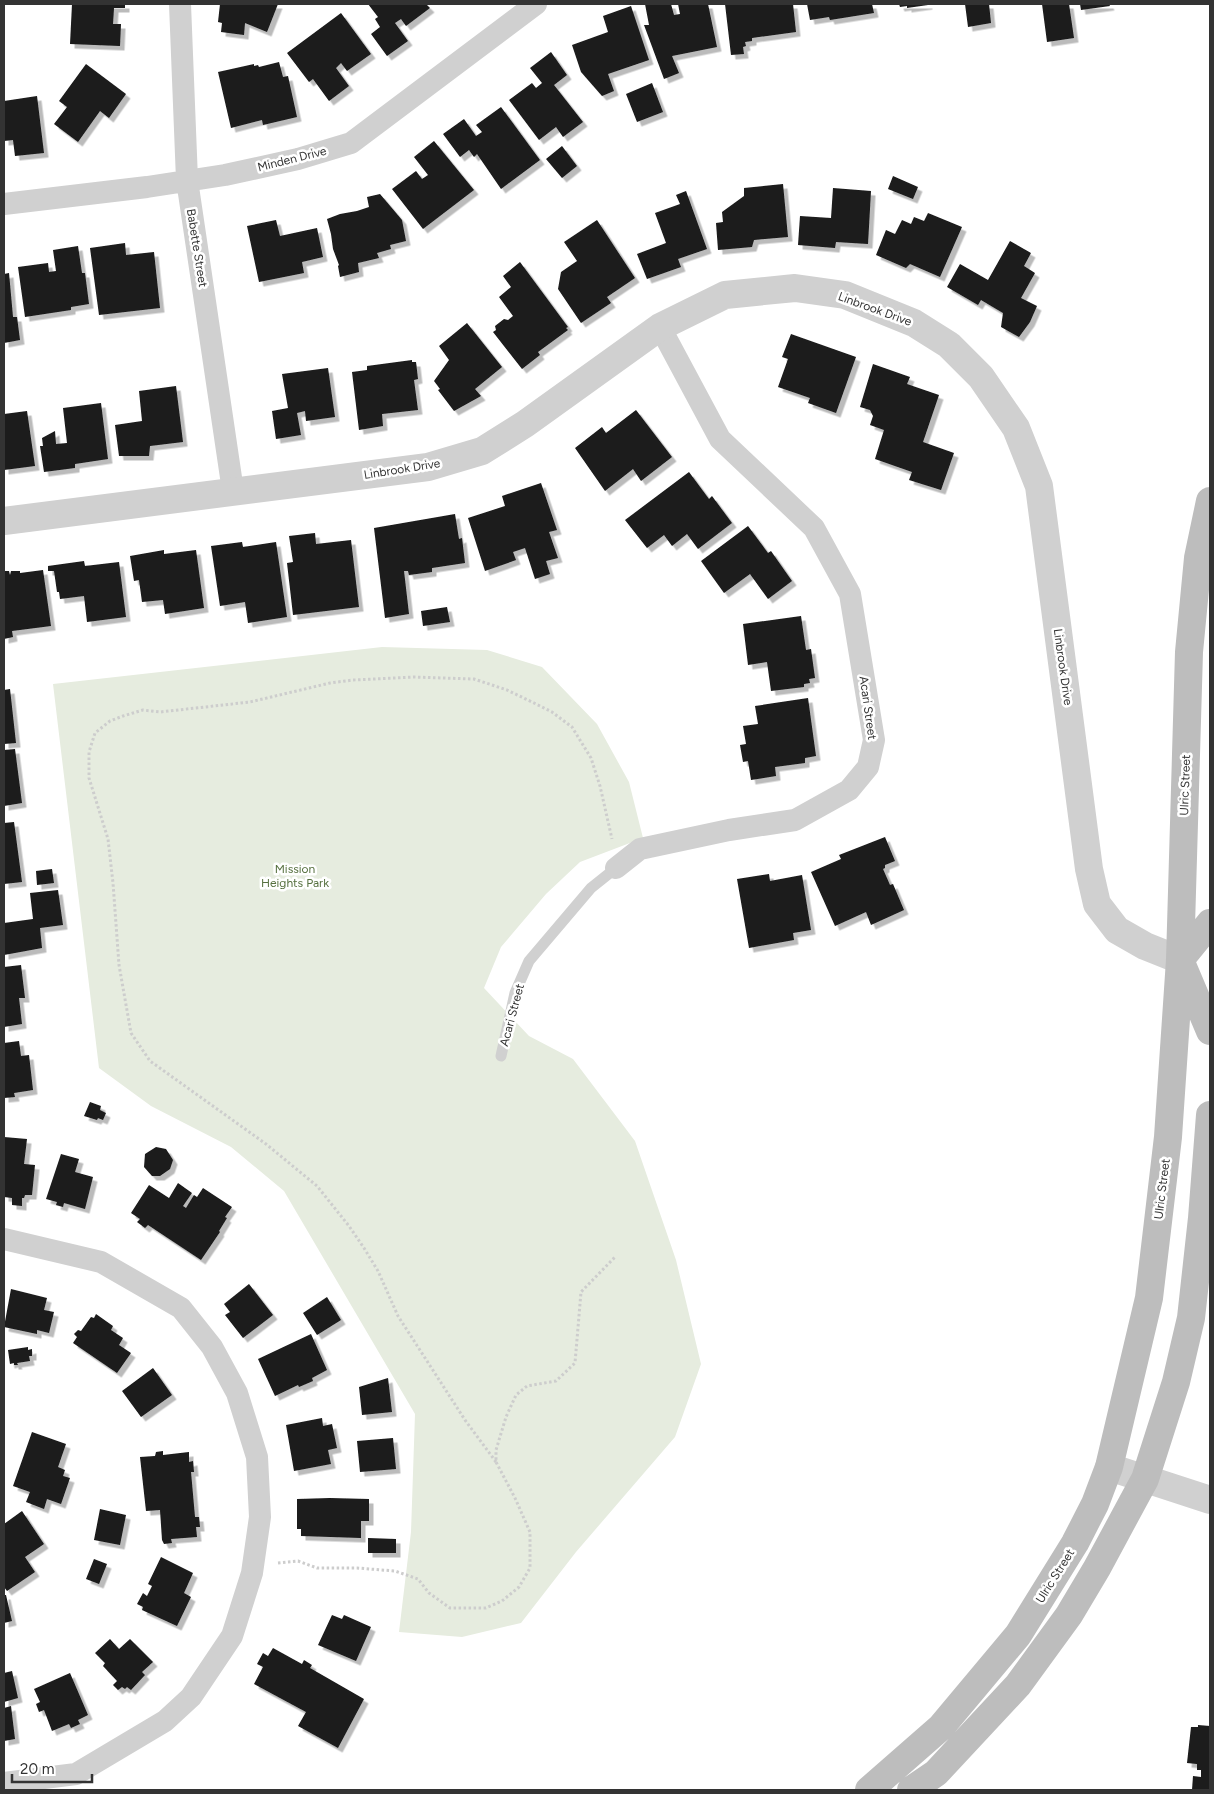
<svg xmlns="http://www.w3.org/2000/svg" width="1214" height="1794" viewBox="0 0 1214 1794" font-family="Figtree,sans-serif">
  <defs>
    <filter id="shadow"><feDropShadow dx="4.5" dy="4.5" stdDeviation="0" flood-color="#0004"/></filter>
  </defs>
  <rect width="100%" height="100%" fill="#fff"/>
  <path fill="#e6ecdf" d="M382,647l105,3 55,17 55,57 32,58 14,56 -63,24 -34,32 -45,53 -17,41 45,48 44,23 62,82 41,119 25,104 -26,73 -99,115 -55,71 -59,14 -63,-5 12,-100 4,-118 -131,-223 -53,-44 -80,-41 -52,-38 -46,-384z"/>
  <path fill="#1a1a1a" filter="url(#shadow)" d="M72,4h53v4h-11l-1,16h8l-1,22 -50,-2z
    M220,4h58l-11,28 -22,-9 -1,12 -23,-3 1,-9 -4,-1z
    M368,4h58l4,4 -24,18 -5,-7 -6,4 13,18 -21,15 -16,-22 9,-7 -5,-8 3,-2z
    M645,4h26l3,11 6,-1 -2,-10h30l9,43 -45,9 7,17 -15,6 -20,-54h5z
    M725,4h68l3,28 -44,6v3l-7,1 1,4 -3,1 1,7 -13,1z
    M807,4h65l2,9 -44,7 -1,-3 -19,3z
    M899,4h29v1l-21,3v-2l-7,1z
    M965,4h24l2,19 -23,4z
    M1042,4h27l5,34 -27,4z
    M1080,4h29l1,2 -29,4z
    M631,6l18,54 -41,14 6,17 -12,5 -21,-24 -9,-27 36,-13 -5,-16z
    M341,13l30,41 -24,17 -6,-8 -5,5 13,18 -20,15 -16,-22 -4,3 -22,-29z
    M551,52l16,23 -13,10 29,37 -20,15 -7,-10 -17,13 -30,-40 23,-17 4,5 6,-5 -12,-15z
    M279,62l4,15 5,-1 9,41 -34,8 -1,-5 -31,8 -13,-56 36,-8v2l4,-1 1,2z
    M86,64l40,30 -17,24 -9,-7 -22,31 -24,-18 13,-17 -8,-6z
    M652,83l11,29 -26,10 -11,-28z
    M37,96l7,57 -29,3 -2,-16 -9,1v-40z
    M501,107l39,53 -39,29 -24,-35 -3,3 -5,-7 -9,7 -17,-23 21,-15 12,17 6,-4 -6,-7z
    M434,141l40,49 -51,39 -31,-40 24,-18 6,8 6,-4 -14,-18z
    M562,146l15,20 -15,12 -16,-19z
    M893,176l25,11 -5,12 -25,-10z
    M783,184l5,53 -34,3 -2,7 -34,3 -2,-27 7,-1 -1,-10 22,-16v-8z
    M833,188l38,3 -3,53 -32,-2 -1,6 -37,-3 2,-29 31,2z
    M686,191l21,58 -29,10 3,8 -34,12 -10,-25 29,-11 -11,-30 25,-9 -4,-9z
    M380,194l22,26 4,21 -16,4 1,4 -14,4 2,5 -21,5 1,9 -19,5 -2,-11 1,-1 -6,-16 -2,-15 -4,-15 13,-5 17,-3 12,-4 -2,-10z
    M928,213l34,14 -22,50 -30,-13 -4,4 -30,-13 10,-25 9,4 7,-14 9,4 3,-7 10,4z
    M276,220l4,16 37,-8 6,29 -21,5 2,11 -45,9 -12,-56z
    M597,220l38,58 -28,19 4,6 -30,20 -23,-34 3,-17 16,-11 -13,-19z
    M1010,241l21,12 -7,13 11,7 -14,25 16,8 -7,16 -11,15 -18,-10 2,-14 -22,-13 -3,5 -31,-18 13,-23 28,16z
    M125,243l1,12 28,-3 6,56 -61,7 -9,-67z
    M78,246l4,27h3l4,31 -18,3v3l-46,7 -7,-50 30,-4 1,9 7,-1 -3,-21z
    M520,262l48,65 -2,1 2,2 -30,22 2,3 -18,14 -29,-37 3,-2 -1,-4 9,-7 4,1 5,-4 -14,-19 12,-10 -8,-11z
    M9,273l4,44h4l3,23 -16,3v-69z
    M467,323l35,44 -27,22 6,7 -27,15 -16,-21 2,-1 -6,-8 15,-21 -10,-14z
    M791,334l65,23 -20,56 -28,-10 2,-5 -32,-11 10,-28 -6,-2z
    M412,360v2h4l2,17 -4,1 4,30 -36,4 1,12 -24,4 -7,-58 15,-2v-4z
    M873,364l37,13 -3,7 32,11 -16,47 31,11 -13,37 -32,-10 3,-8 -37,-13 9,-29 -14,-5 3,-9 -3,-6 -10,-3z
    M328,368l7,49 -29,4 -1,-10 -8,2 4,22 -25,4 -4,-28 16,-3 -6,-34z
    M176,386l7,56 -33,4 -1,10h-30l-4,-31 27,-4 -3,-30z
    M101,403l7,56 -33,5v4l-31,4 -4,-26h3l-1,-8 13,-7 1,13 11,-1 -4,-35z
    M636,410l36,47 -31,24 -8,-12 -28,22 -30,-43 27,-21 4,6z
    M27,411l8,55 -31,4v-56z
    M689,472l20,27 3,-3 20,27 -34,26 -11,-15 -15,12 -8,-11 -17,13 -22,-28z
    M541,483l16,47 -8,2 9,26 -12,3 4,13 -15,5 -10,-31 -12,4 3,8 -31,11 -17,-53 37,-12 -3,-10z
    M455,514l4,25 3,-1 3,25 -33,5v4l-23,3 -1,-4h-4l5,43 -24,4 -11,-90z
    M748,526l20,27 3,-2 21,30 -24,18 -18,-25 -26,19 -23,-32z
    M315,533l1,11 35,-4 8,67 -66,8 -6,-52 6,-1 -4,-26z
    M242,542l1,5 33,-5 11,75 -39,6 -3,-21 -25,4 -9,-60z
    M164,550v4l32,-4 8,58 -39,6 -2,-14 -21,2 -3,-22 -5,1 -4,-25z
    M84,561l1,5 34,-4 7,55 -39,5 -3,-26 -24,3 -1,-7h-2l-3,-21h-6v-5z
    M43,570l8,56 -39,5 1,6 -9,2v-68h5l1,4 1,-4h9v2z
    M447,607l3,15 -27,4 -2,-15z
    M801,616l5,34 5,-1 4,29 -6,1 1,4 -6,1v3l-33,4 -4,-29 -19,3 -5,-41z
    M10,689l6,54 -12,1v-54z
    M808,698l8,58 -11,2v5l-30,4 1,9 -25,4 -3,-19 -5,1 -3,-17 6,-1 -3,-18 15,-2 -3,-18z
    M15,749l7,54 -18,3v-56z
    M14,822l8,60 -18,2v-61z
    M885,837l10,24 -10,4v3l-2,1 7,16 3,-1 11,26 -33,15 -5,-13 -31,14 -24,-54 30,-13 -2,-4z
    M52,869l2,14 -17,2 -1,-14z
    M769,874l1,7 32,-6 9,55 -18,3 1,7 -45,8 -12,-69z
    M58,890l5,35 -23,3 2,20 -38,7v-32l29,-4 -3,-26z
    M21,965l4,33h-6l3,26 -18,3v-60z
    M19,1041l2,15 8,-1 4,35 -19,3 1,4 -11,1v-55z
    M90,1102l11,4 -1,4 6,3 -3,7 -5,-2 -1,2 -13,-4z
    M4,1137l23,2 -3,25 11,1 -3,30h-7l-1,3h-2v8l-10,-1v-7l-8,-1z
    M156,1147l10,2 7,11 -3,9 -10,7h-8l-8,-9 1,-13z
    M61,1154l18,5 -4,13 18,5 -8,32 -21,-6 -1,4 -7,-2 1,-3 -11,-3z
    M178,1183l14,10 -9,13 3,2 8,-13 3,2 6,-9 29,19 -7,10 2,1 -8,13 1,1 -19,28 -53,-35 -3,3 -8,-6 3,-3 -9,-6 18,-28 20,13z
    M249,1284l24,31 -30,23 -18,-23 5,-3 -6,-8z
    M11,1289l36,9 -3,12 10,2 -5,21 -12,-3v4l-33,-7z
    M327,1297l14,23 -24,15 -14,-22z
    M96,1314l17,12 -2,4 12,8 -4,7 12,8 -14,20 -44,-30 4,-6 -3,-3 4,-4 3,1 10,-14 3,1z
    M311,1334l16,36 -15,8 1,3 -14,6 -1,-2 -23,11 -17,-37z
    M28,1347v3l4,-1v7h-3l1,5 -13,2 1,2h-4v-2l-4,1 -2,-14z
    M153,1368l19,27 -31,22 -19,-26z
    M388,1378l4,34 -30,3 -3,-28z
    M322,1418l1,8 9,-2 5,24 -9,2 3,14 -37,7 -8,-46z
    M32,1432l34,12 -8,23 7,3 -2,6 7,2 -9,26 -14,-5 -3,10 -18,-7 4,-10 -17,-6z
    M393,1438l3,31 -36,3 -3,-31z
    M163,1451v4l26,-3v10l4,-1 1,11h-3l4,45h4l1,10h-4l1,10 -26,2 1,4 -8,1 -2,-4 -2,-30 -14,1 -6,-54 15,-1 1,-4z
    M330,1498l39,1v22h-8v17l-60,-2v-7h-4v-30z
    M100,1509l26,6 -6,30 -26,-5z
    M22,1511l22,33 -19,13 10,15 -28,19 -3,-4v-63z
    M368,1538l28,1v14h-28z
    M161,1557l32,16 -9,20 7,4 -14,29 -35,-16 1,-3 -6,-3 6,-11 4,3 5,-10 -4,-2z
    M94,1559l13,5 -8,20 -13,-5z
    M4,1595h2l6,26 -8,2z
    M332,1615l10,4 2,-4 27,12 -15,34 -38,-16z
    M110,1639l9,10 11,-10 23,23 -11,10 3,3 -14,15 -4,-3 -2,2 -3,-2 -4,3 -5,-5 4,-4 -14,-15 2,-3 -10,-10z
    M273,1648l29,16 2,-4 8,5 -2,3 54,31 -26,49 -40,-22 8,-14 -52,-28 9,-17 -6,-3 6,-11 5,3z
    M12,1671l6,27 -14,4v-29z
    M70,1673l18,42 -10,5 2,4 -9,4 -2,-4 -17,7 -8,-21 -5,2 -3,-8 4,-2 -6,-13z
    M11,1706l4,33 -11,2v-33z
    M1198,1725l12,1v64h-18l1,-14 8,1v-7h-4v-6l-10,-1 4,-36h7z"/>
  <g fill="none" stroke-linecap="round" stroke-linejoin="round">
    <path stroke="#cdcdcd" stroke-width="3" stroke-dasharray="2.5 2.5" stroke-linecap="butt" d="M496,1462l-31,-42 -67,-104 -20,-45 -14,-23 -15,-22 -32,-40 -51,-42 -116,-83 -19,-28 -12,-68 -6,-82 -5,-44 -19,-61v-26l6,-19 15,-12 13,-5 20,-6 17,2 90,-10 80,-19 23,-3 61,-3 60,2 33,11 25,12 20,10 20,15 19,31 9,28 12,53
      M278,1563l20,-2 19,7h40l38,3 23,8 11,14 21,15h36l16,-7 17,-14 11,-19v-36l-15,-34 -19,-36v-12l10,-33 10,-22 11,-9 29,-5 19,-18 6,-71 35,-36"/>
    <path stroke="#d0d0d0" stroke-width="11" d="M501,1056l14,-63 14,-32 62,-73 25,-20"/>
    <path stroke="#d0d0d0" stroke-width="22" d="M180,4l7,176 46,311
      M4,204l143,-17 78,-12 73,-16 53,-16 185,-139
      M616,868l24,-19 89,-19 66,-10 54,-30 19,-23 6,-27 -24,-146 -36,-66 -94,-89 -60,-112
      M4,1239l97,23 80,46 31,39 25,46 20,64 3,60 -8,56 -20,63 -41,61 -26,24 -89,53 -72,9"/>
    <path stroke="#d0d0d0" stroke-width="28" d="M4,521l424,-54 54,-16 43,-27 135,-97 65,-32 70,-7 50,7 69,28 35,22 32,32 35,51 23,58 50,383 8,35 20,26 28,16 35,14
      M1109,1467l101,33"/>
    <path stroke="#bdbdbd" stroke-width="28" d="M1210,923l-30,37 30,71
      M869,1790l72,-63 77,-92 57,-92 20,-39 14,-37 40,-169 19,-161 12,-177 9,-308 9,-94 12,-57
      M911,1790l25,-17 82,-88 51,-70 28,-47 48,-89 31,-97 15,-64 11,-100 8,-103"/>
  </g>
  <g text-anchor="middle" stroke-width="5" stroke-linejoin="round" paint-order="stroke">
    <g font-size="12" fill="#333" stroke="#fff">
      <text transform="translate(292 159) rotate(-14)" y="4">Minden Drive</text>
      <text transform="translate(197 248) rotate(81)" y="4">Babette Street</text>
      <text transform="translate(875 309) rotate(20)" y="4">Linbrook Drive</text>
      <text transform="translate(402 469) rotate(-9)" y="4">Linbrook Drive</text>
      <text transform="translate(1063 667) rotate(82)" y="4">Linbrook Drive</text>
      <text transform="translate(868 708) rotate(82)" y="4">Acari Street</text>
      <text transform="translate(1185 785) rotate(-88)" y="4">Ulric Street</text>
      <text transform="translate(512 1015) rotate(-75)" y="4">Acari Street</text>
      <text transform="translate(1162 1189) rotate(-83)" y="4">Ulric Street</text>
      <text transform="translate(1055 1576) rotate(-58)" y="4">Ulric Street</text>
    </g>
    <g font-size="12" fill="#56703f" stroke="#fff">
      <text x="295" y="873">Mission<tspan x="295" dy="14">Heights Park</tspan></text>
    </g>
  </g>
  <rect width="1214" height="1794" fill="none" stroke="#333333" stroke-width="10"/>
  <path d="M12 1774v8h80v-8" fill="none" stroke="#333333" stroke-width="2.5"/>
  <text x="20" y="1774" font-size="15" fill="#333333" stroke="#ffffff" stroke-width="4" paint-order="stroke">20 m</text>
</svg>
